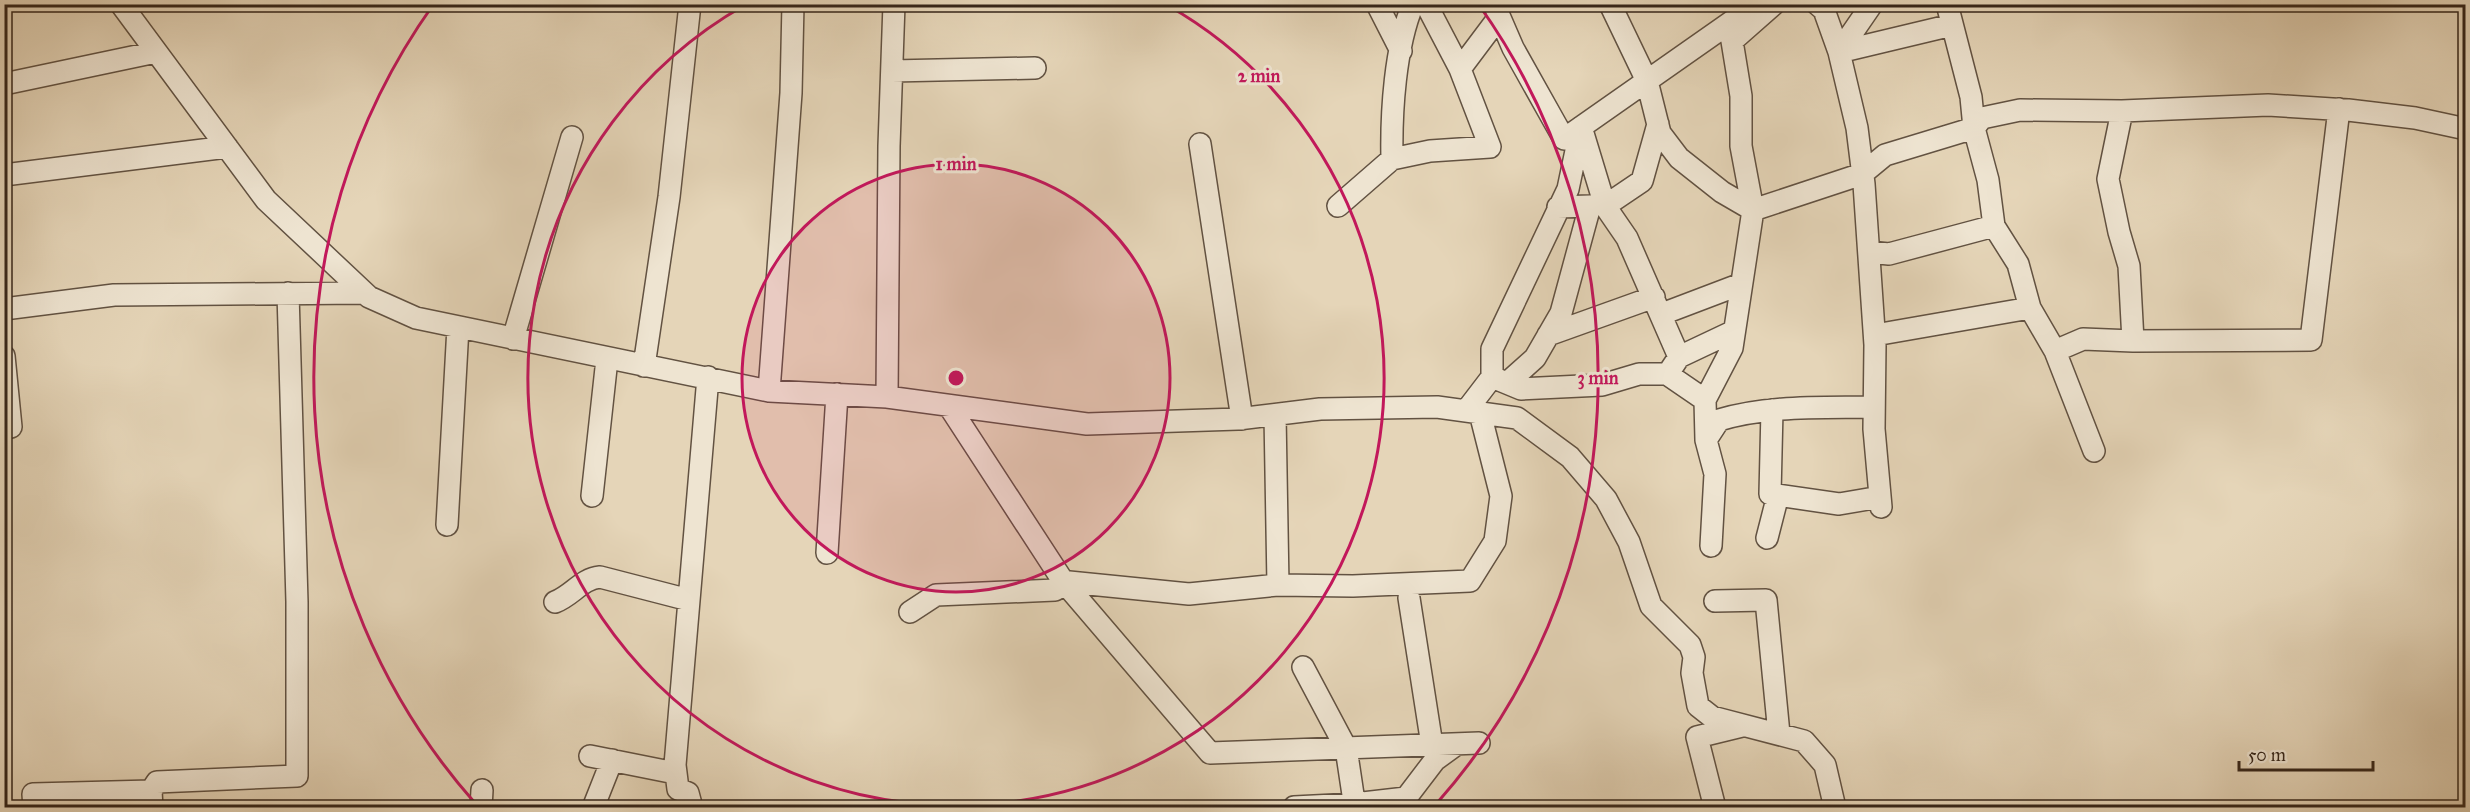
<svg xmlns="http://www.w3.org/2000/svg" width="2470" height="812" viewBox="0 0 2470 812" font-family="'IM FELL Great Primer',serif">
  <rect width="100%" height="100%" fill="#e5d5b8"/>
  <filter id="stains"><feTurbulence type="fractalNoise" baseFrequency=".00333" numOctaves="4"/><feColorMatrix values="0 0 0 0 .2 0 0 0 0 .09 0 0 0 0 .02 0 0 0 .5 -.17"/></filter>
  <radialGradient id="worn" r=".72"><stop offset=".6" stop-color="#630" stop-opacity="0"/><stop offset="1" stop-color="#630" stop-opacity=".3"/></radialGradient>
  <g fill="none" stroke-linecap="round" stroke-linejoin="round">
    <g stroke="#625242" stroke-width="24">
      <path id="minor" d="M121,4l145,196 103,97 47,21 353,73 118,6 200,27 151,-5 82,-10 117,-2 80,11 53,39 36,42 23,43 22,64 39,39 4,12 -2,16 6,33 14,11 92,24 21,24 10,43
        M1377,4l24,47
        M1494,4l19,44 51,91 184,-129 -3,-6
        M1610,4l37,77 13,52 19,25 43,34 31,18
        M1817,4l7,6 15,42 113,-27
        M1872,4l-33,48 18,76 7,56 11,161 -1,84 7,78
        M1947,4l24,93 3,31
        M1460,69l39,-52
        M892,71l143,-3
        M4,84l152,-32
        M1974,128l8,-10 38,-8 102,1 146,-6 80,5 67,8 51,11
        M1582,130l23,76 22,32 52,119
        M1200,144l42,275
        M1392,159l38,-8 60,-4 -30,-78 -34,-65
        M4,175l223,-28
        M1338,206l54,-47c-1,-47 3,-112 21,-155
        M1605,206l37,-25 16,-57
        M1753,210l-12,-64v-50l-9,-55 42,-37
        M1869,252l20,2 105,-28 24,38 12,44
        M4,309l110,-14 250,-2
        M1662,314l79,-30
        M1548,335l106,-38
        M1875,335l155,-27 25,43 39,100
        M513,339l59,-202
        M2133,341l178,-1 28,-231
        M2055,351l28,-12 50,2 -4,-75 -10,-34 -11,-53 14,-68
        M4,356l7,71
        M644,366l25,-169 21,-193
        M1671,369l8,-12 55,-26
        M1492,377v-28l76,-160 13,-62
        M1507,383l28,-25 26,-45 29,-107 -32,1
        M769,391l22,-298 2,-89
        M887,397l2,-251 5,-142
        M949,406l114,175 147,172 269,-10
        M1772,410l-2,84 69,10 41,-7
        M1466,411l26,-34 29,12 81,-4 37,-11h28l38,26
        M1275,415l3,170
        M1706,440l-1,-40 27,-52 21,-138 109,-36 23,-19 89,-27 14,52 6,46
        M592,496l15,-137
        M447,525l11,-198
        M1767,538l11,-43
        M1711,546l4,-72 -9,-34 13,-20c49,-15 104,-12 155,-13
        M827,553l10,-159
        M1409,598l23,147
        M1715,601l51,-1 13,134
        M555,602c18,-7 26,-23 45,-25l89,23
        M910,612l26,-17 119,-5 14,-8 120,12 89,-9 75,1 117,-5 25,-40 6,-45 -21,-83
        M1303,667l43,81 9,60
        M590,756l85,17
        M151,791l6,-9 140,-6v-174l-9,-309
        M1294,807l60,-3 52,-6 29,-38 22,-16
        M34,808l-1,-14 118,-3 1,17
        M481,808l1,-18
        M593,808l19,-48
        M692,808l-4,-15 -10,-4 -3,-24 33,-388
        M1715,808l-18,-71 45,-11"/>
    </g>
    <use href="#minor" stroke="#eee4d1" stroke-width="21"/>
  </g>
  <circle cx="956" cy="378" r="214" fill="#c2185b" fill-opacity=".12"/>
  <g fill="none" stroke="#c2185b" stroke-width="3">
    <circle cx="956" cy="378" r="214"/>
    <path d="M1167 5A428 428 0 1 1 745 5"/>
    <path d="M475 803A642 642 0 0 1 433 5M1479 5A642 642 0 0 1 1437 803"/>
  </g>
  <circle cx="956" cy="378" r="9" fill="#c2185b" stroke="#eee4d1" stroke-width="3"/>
  <g font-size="18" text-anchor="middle" font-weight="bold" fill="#c2185b" stroke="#eee4d1" stroke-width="6" stroke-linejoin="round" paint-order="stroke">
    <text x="1259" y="82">2 min</text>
    <text x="956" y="170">1 min</text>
    <text x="1598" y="384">3 min</text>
  </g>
  <rect width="2470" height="812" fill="none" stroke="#e5d5b8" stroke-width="24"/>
  <rect x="6" y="6" width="2458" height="800" fill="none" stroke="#36261a" stroke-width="3"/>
  <rect x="12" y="12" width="2446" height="788" fill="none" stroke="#36261a" stroke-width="1.5"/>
  <path d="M2239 761v9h134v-9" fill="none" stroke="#36261a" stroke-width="3"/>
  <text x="2248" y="761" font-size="18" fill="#36261a" stroke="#eee4d1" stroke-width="4.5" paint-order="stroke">50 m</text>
  <rect width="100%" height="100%" filter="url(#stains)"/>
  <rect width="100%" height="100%" fill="url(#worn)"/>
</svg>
